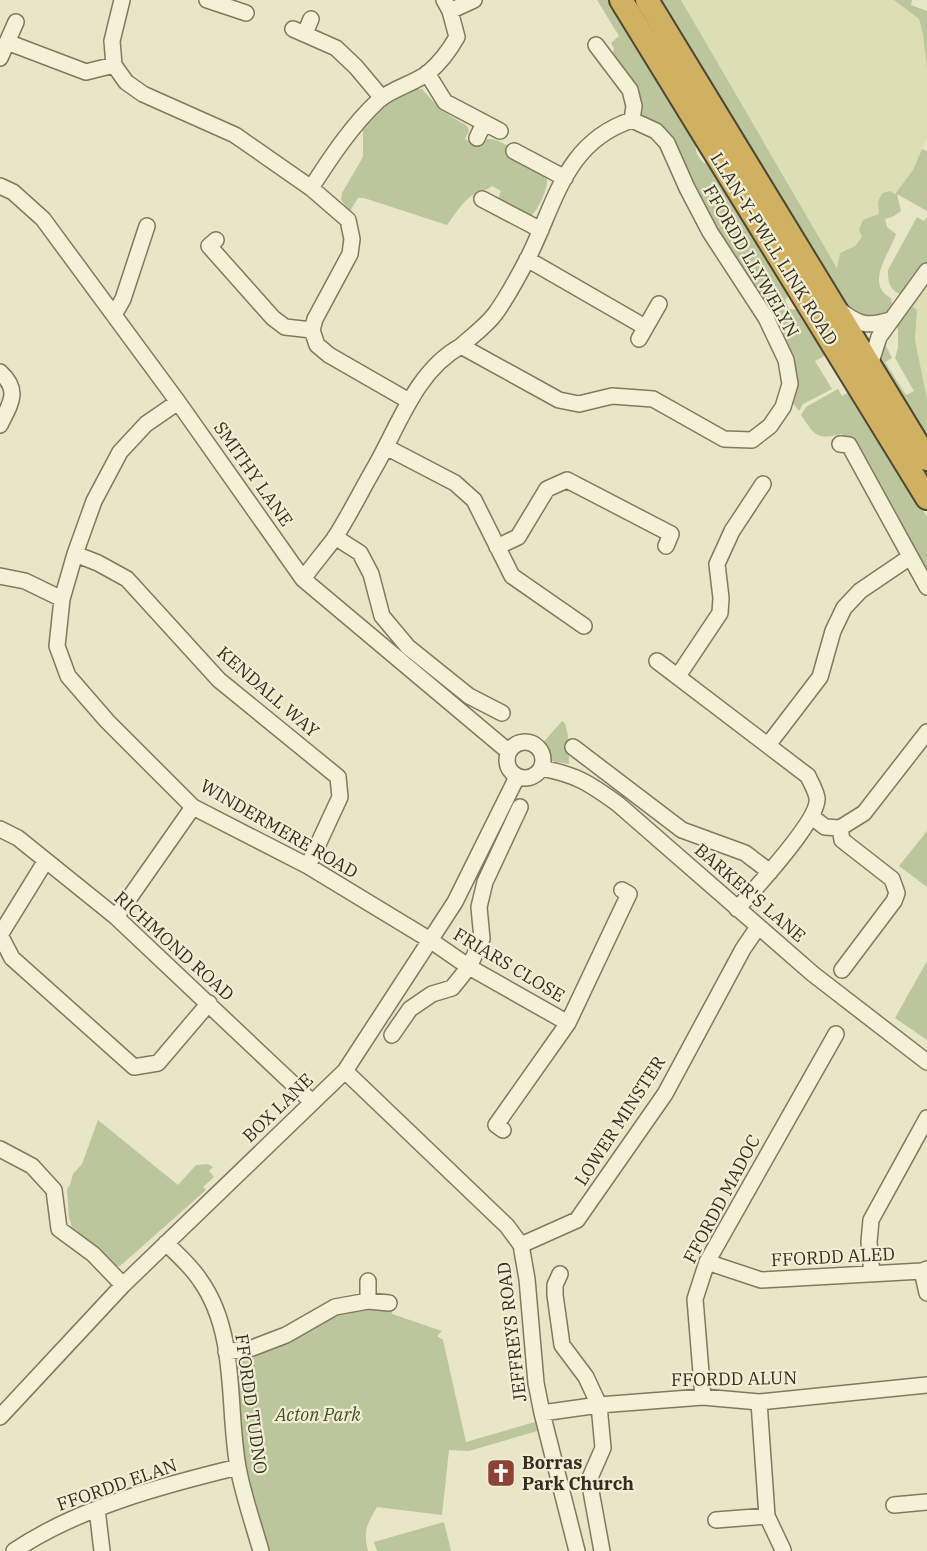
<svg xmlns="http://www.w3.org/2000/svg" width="927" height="1551" viewBox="0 0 927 1551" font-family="'IBM Plex Serif',serif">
  <rect width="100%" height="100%" fill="#e9e5c7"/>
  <path fill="#dedeb5" d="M681,0h222l24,25v113l-14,32 -58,76 -15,7 -2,16z
    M927,279v120l-12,-59 2,-25 -2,-8 -3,-1z"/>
  <path fill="#bbc69c" d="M597,0h15l85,138c-3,12 -1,17 7,25l8,1 78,130 -5,6 4,9 11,1 26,45 -11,6 17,28 -29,15 -4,7 -9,-12 7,-16 -1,-9 -17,-41 -140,-222 -27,-53 2,-10 -3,-5 8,-7z
    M656,0h25l156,268 3,-15 15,-7 7,-9 -3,-7 4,-10 16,-6 -1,-12 4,-9 8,-2 5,3 18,-24 9,-21 5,2v60l-30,-17 4,17 -7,5 -9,3 2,8 9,7c-6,19 -32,50 -5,64l1,6 4,5 -23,11 -29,-10z
    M894,0h18l-1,5 16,6v56l-4,-33 -4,-15z
    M416,89h6l20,22 25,15 2,5 -4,8 15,8 7,-8c17,-2 47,27 60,39 1,11 -8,31 -17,39l-27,-12 -5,-6 3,-8 -9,-5c-7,6 -16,5 -22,11 -9,7 -16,19 -23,28l-83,-27h-6l-8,13 -9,-11 1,-7 21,-36v-28l26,-27z
    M917,217l7,4 3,-4v45l-24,33c-13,-4 -15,-11 -15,-25z
    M912,306l5,4 -2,30 12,59v42l-49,-82 4,-21 10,20 -7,4 21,33 8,-4 -19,-33 3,-10v-18l-2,-6 6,-10z
    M838,389l4,7 9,-5 76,126v53l-66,-119 -20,-17c-25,7 -27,0 -40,-19l5,-8z
    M562,721l3,2 3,13 1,28 -23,-4v-7l-6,-7z
    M927,831v56l-28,-21z
    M927,961v79l-32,-22z
    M98,1120l80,65 18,-20 12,-1 5,3 -4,4 5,6 -11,10 3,3 -86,76h-5l-21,-21 -22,-18 -3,-9 -2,-29 3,-4 3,-11 9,-10z
    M390,1306l2,8 50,17 -5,5 6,4 23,102 69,-20 2,9 -68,20 -20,-1 -7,65 -65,-8c-10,18 -14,23 -9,44h-101l-23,-85 -10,-102 7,-8 88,-40 38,-9z
    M444,1522l7,29h-74l-3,-9z"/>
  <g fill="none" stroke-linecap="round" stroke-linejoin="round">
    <g stroke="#83785e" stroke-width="18">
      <path id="minor" d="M122,0l-10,41 2,24 12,17 17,12 92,41 76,53 37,32 4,19 -2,15 -35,65 -3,11
        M207,0l39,13
        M450,11l24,-11
        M293,29l43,19 20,19 26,31
        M305,33l6,-14
        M7,42l79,30 28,-7
        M596,45l34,45 4,16 -2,14
        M0,58l16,-36
        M427,73l18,29 55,29
        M477,138l7,-15
        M514,151l51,27
        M0,186l13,6 30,27 135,183 125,177 206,173
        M311,188c20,-31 41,-63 68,-88 14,-12 34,-16 49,-27 12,-10 21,-22 29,-36l-7,-26 -6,-11
        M482,199l59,31
        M216,240l-7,6 64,72 12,9 27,3 5,15 12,10 80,46
        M527,259l118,68
        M841,311c18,14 27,16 49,9
        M114,315l9,-16 24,-73
        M639,339l20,-35
        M870,365l9,-28 48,-66
        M0,372c21,19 10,32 0,53
        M178,402l-32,22 -26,28 -26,49 -19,53 -13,45 -5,47 11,30 39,45 86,86 115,59 122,74 39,27 99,56
        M840,444l9,1 78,142
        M386,447l69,36 19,17 38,76 72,50
        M335,537l25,16 11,21 11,42 26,31 61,49 33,17
        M497,547l21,-10 29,-48 20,-9 104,54 -5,12
        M75,554l23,9 29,16 92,101 119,97 2,20 -32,69
        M0,576l25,5 37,18
        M303,579c10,-14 21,-27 31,-40 15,-23 27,-48 41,-72 24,-42 41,-96 86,-121l98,54 20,4 33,-8 41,3 71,40 28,1 18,-14 13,-19 7,-23 -4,-24 -20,-42 -56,-86 -23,-44 -20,-45 -11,-12 -24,-11c-67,22 -76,82 -104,138 -10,19 -21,40 -33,56 -9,12 -23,22 -34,32
        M657,661l151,115c3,7 8,15 9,22 3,21 -64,93 -80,111
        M678,676l42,-63 1,-15 -4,-34 15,-33 31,-47
        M507 760a18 18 0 1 1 36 0a18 18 0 1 1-36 0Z
        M768,745l52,-68 13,-46 11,-23 16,-17 50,-34
        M573,747l109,83 63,23 25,19
        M541,768c36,7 48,15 77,36l195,170 114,88
        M812,817l13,10 15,1 2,12 50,39 5,14 -3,8 -52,69
        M840,828l24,-15 63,-81
        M0,829l18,9 98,79 196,185
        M45,862l-45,73 12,23 122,109 24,-4 51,-60
        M116,917l77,-110
        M392,1035l18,-26 22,-15 20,-6 17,-21 13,-28 -3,-32 6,-25 35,-75
        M345,1071l162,155 14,19 6,34 9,104 6,30 35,138
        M503,1130l-7,-5 72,-102 61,-129 -7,-4
        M0,1149l32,17 22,24 5,39 34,25 30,31
        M166,1243c12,12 25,23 34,37 38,53 27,126 38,187 5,28 15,56 23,84
        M521,1245l56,-25 88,-126 78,-145 15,-22
        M707,1262l54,18 161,-9 5,-2
        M922,1271l5,22
        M560,1274l-5,11v10l7,50 24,32 13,28 4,43 -14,32 13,71
        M872,1274l-3,-32 2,-22 56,-102
        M368,1281v20
        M226,1352l26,-4 34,-13 49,-28 33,-6 21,2
        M703,1397l-8,-98 12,-37 129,-228
        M759,1402l8,114 16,34
        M542,1413l57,-8 104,-8 56,5 168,-17
        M0,1417l123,-132 222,-214 110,-169 62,-125
        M894,1505l33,-3
        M97,1509l5,42
        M716,1520l51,-4
        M14,1551c63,-43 150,-66 224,-84"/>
    </g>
    <g stroke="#514632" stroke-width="26">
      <path id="highway" d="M621,0l306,498
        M647,0l280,459"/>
    </g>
    <use href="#minor" stroke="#f5f1d9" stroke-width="15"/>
    <use href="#highway" stroke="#cfb161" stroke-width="22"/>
  </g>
  <defs>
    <g id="church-square" transform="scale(1.5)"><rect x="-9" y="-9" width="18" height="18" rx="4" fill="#8c4235" stroke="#f2eed5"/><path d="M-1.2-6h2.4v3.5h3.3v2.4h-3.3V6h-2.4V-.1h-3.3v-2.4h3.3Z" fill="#fff"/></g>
  </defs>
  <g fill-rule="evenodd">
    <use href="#church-square" x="501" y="1473"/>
  </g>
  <g text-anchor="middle" stroke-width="4.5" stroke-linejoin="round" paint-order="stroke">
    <g font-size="18" fill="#352e20" stroke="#f2eed5">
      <text transform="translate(774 249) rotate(58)" y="6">LLAN-Y-PWLL LINK ROAD</text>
      <text transform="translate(751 261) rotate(60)" y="6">FFORDD LLYWELYN</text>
      <text transform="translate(253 474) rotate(55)" y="6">SMITHY LANE</text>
      <text transform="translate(268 692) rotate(41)" y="6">KENDALL WAY</text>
      <text transform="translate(279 829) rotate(30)" y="6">WINDERMERE ROAD</text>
      <text transform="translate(750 893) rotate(41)" y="6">BARKER'S LANE</text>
      <text transform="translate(174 946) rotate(42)" y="6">RICHMOND ROAD</text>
      <text transform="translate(509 965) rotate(31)" y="6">FRIARS CLOSE</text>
      <text transform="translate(278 1108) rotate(-44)" y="6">BOX LANE</text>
      <text transform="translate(620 1121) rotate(-57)" y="6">LOWER MINSTER</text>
      <text transform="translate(722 1199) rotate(-62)" y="6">FFORDD MADOC</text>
      <text transform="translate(833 1257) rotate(-3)" y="6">FFORDD ALED</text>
      <text transform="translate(512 1332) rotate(-97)" y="6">JEFFREYS ROAD</text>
      <text transform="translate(734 1379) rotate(-1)" y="6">FFORDD ALUN</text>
      <text transform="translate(251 1404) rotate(82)" y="6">FFORDD TUDNO</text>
      <text transform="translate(117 1485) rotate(-19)" y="6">FFORDD ELAN</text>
    </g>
    <g font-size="18" font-style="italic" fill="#3f4f29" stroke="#f2eed5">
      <text x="318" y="1421">Acton Park</text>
    </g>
    <g font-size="18" font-weight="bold" fill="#352e20" stroke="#f2eed5" text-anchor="start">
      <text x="522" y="1469">Borras<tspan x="522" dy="21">Park Church</tspan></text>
    </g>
  </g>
</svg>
